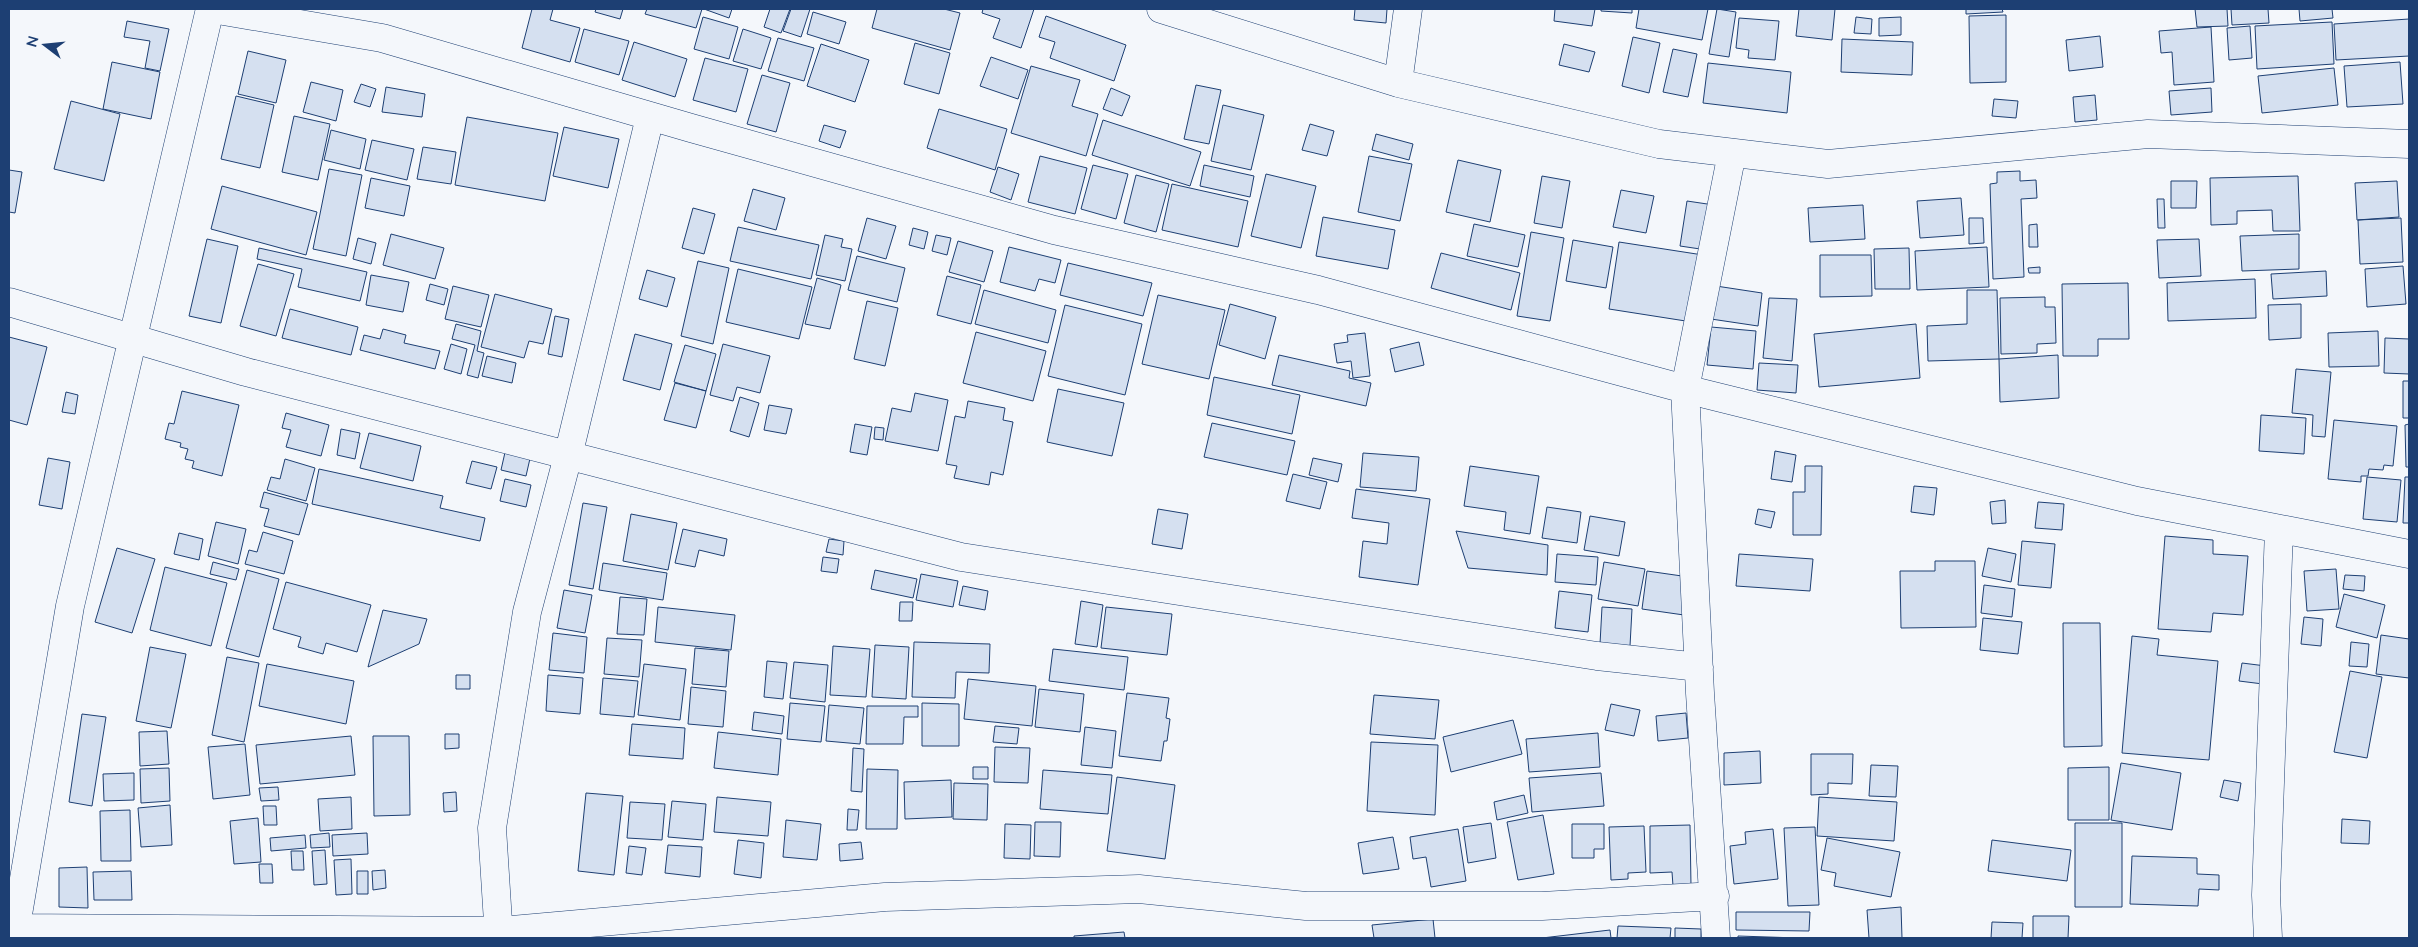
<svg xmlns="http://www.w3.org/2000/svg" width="2418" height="947" viewBox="0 0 2418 947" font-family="Lato,sans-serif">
  <rect width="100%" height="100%" fill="#f4f7fb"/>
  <path fill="#d5e0f0" stroke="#1d3f73" d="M532,9h21l-3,11 30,8 -10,34 -48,-14z
    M596,9h27l-3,10 -25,-7z
    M647,9h55l-6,19 -51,-14z
    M704,9h28l-3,9z
    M770,9h20l-9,24 -17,-6z
    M791,9h19l-9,28 -18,-6z
    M875,9h69l16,4 -10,37 -78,-22 5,-19z
    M983,9h51l-13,39 -28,-10 7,-19 -18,-6z
    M1355,9h32l-1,14 -32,-3z
    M1555,9h40l-3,17 -38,-5z
    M1601,9h31v4l-31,-2z
    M1639,9h69l-6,31 -66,-12z
    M1717,9l19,3 -7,45 -20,-3z
    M1799,9h36l-3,31 -36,-4z
    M1966,9h36l1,3 -37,2z
    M2195,9h32l1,17 -31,1z
    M2231,9h37l1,14 -37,2z
    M2299,9h33l1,9 -33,3z
    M813,12l33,10 -7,22 -32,-10z
    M2006,15v67l-36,1 -1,-67z
    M1046,16l80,29 -12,36 -64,-23 5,-16 -16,-5z
    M703,17l35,10 -9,32 -35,-10z
    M1856,17l16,2 -1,15 -17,-1z
    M1901,17v18l-22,1v-18z
    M1739,18l40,3 -4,39 -27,-2 1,-8 -13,-2z
    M2409,19v37l-73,4 -2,-36z
    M127,21l42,8 -9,42 -15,-3 5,-27 -26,-4z
    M2332,22l2,42 -77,5 -2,-43z
    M2250,26l2,32 -23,2 -2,-32z
    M2211,27l3,55 -40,3 -2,-33 -11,1 -2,-22z
    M584,29l45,12 -10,34 -44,-13z
    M743,29l28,9 -10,31 -28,-8z
    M2100,36l3,31 -34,4 -3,-31z
    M1633,37l27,6 -11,50 -27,-7z
    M778,38l36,10 -10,33 -36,-10z
    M1842,39l71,3 -1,33 -71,-3z
    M634,42l53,17 -12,38 -53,-17z
    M915,43l35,10 -11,41 -35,-10z
    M821,44l48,16 -14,42 -48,-16z
    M1564,44l31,8 -6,20 -30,-7z
    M1673,49l24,5 -9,43 -25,-5z
    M248,51l38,9 -10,43 -38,-9z
    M991,57l37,13 -10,29 -38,-13z
    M705,58l43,11 -12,43 -43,-12z
    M112,62l48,10 -9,47 -48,-10z
    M2400,62l3,42 -56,3 -3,-41z
    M1708,63l83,9 -4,41 -84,-10z
    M1031,66l49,14 -8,26 26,8 -12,42 -75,-23z
    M2334,68l4,37 -76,8 -4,-37z
    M762,75l28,8 -14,49 -29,-8z
    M311,82l32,8 -7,31 -33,-9z
    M361,84l15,5 -6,18 -16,-5z
    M1196,85l25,5 -12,54 -25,-5z
    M386,87l39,7 -3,23 -40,-5z
    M1111,88l19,8 -8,20 -19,-7z
    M2211,88l1,24 -41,3 -2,-24z
    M2095,95l2,25 -22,2 -2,-25z
    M236,96l38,9 -14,63 -39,-9z
    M1994,99l24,2 -2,17 -24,-2z
    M71,101l49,13 -16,67 -50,-12z
    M1223,105l41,10 -13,55 -40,-9z
    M939,109l68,20 -12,41 -68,-22z
    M294,116l36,8 -12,56 -36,-8z
    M467,117l91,16 -13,68 -90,-16z
    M1103,120l98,32 -11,34 -98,-31z
    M1310,124l24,7 -7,25 -25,-6z
    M824,125l22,6 -6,17 -21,-7z
    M564,127l55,12 -11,49 -55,-12z
    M331,130l35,9 -6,30 -36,-9z
    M1376,134l37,10 -4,16 -37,-10z
    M372,140l42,9 -7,31 -42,-10z
    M423,147l33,5 -5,32 -34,-5z
    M1040,156l47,12 -12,46 -47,-12z
    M1369,156l43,8 -12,57 -42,-9z
    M1458,160l43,10 -11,52 -44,-10z
    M1093,165l35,9 -12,45 -35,-10z
    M1204,165l50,11 -4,21 -50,-11z
    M998,167l21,7 -8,26 -21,-8z
    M329,169l33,6 -16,81 -33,-7z
    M9,170l13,2 -7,41 -6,-1z
    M2020,171v10l16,-1 1,18 -16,1 3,78 -31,2 -3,-95 7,-1v-11z
    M1266,174l50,12 -15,62 -50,-12z
    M1136,175l33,9 -13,48 -32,-9z
    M1542,176l28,5 -8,47 -28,-5z
    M2298,176l2,55h-27l-1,-21 -35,1v13l-26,1 -1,-47z
    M371,178l39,8 -6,30 -39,-8z
    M2171,181h26l-1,27h-25z
    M2397,181l2,36 -42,3 -2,-37z
    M1172,184l76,17 -10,46 -76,-17z
    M222,186l95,26 -11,43 -95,-26z
    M753,189l32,9 -9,32 -32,-9z
    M1621,190l33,6 -8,37 -33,-6z
    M1961,198l3,37 -44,3 -3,-37z
    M2157,199h7l1,29h-7z
    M1687,201l27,4 -7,45 -27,-4z
    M1863,205l2,34 -55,3 -2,-34z
    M693,208l22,6 -11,40 -22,-6z
    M1323,217l72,13 -7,39 -72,-13z
    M867,218l29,8 -10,33 -28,-8z
    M1969,218h14l1,25 -15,1z
    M2401,218l2,44 -43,2 -2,-44z
    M1474,224l51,11 -7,32 -51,-11z
    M2037,224l1,23h-9v-22z
    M738,227l81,18 -8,34 -81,-18z
    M913,228l15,4 -4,17 -15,-4z
    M1531,232l33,6 -14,83 -33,-5z
    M391,234l53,14 -9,31 -52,-14z
    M2299,234v35l-57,2 -2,-35z
    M825,235l18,4 -2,8 11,2 -7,32 -29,-6z
    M936,235l15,3 -4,17 -15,-4z
    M358,238l18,5 -5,21 -18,-5z
    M207,239l31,7 -17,77 -32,-7z
    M2199,239l2,37 -42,2 -2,-38z
    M1573,240l40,7 -7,41 -40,-7z
    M958,241l35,10 -9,31 -35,-10z
    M1619,242l84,13 -11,67 -83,-13z
    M1009,247l52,13 -6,23 -16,-4 -4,12 -35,-9z
    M1987,247l2,40 -72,3 -2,-39z
    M259,248l108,24 -7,29 -62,-14 4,-18 -45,-10z
    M1909,248l1,41h-35l-1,-40z
    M1441,253l79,20 -9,37 -80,-22z
    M1820,255h51l1,41 -52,1z
    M857,256l48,12 -8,34 -49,-12z
    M698,261l31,7 -16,76 -32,-8z
    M1068,263l84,20 -9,33 -83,-21z
    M258,264l36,10 -18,62 -36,-10z
    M2403,266l3,38 -39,3 -2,-38z
    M2040,267v6h-11l-1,-5z
    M738,269l74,18 -13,52 -73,-17z
    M647,270l28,8 -8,29 -28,-8z
    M2326,271l1,25 -54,3 -2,-25z
    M371,275l38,7 -6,30 -37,-7z
    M947,276l34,9 -10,39 -34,-9z
    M817,278l24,7 -11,44 -25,-5z
    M2255,279l1,39 -88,3 -1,-38z
    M2128,283l1,56h-31v17h-35l-1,-72z
    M430,284l18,5 -4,16 -18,-5z
    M453,286l36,9 -8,32 -36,-8z
    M1716,286l46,7 -4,33 -47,-7z
    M984,290l72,20 -8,33 -73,-19z
    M1967,290h30l2,69 -71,2 -1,-35 40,-2z
    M495,294l57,15 -9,35 -14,-3 -5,17 -43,-11z
    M1158,295l67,15 -16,69 -67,-15z
    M2045,297v10h10l1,36 -19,1v9l-36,1 -1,-56z
    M1769,298l28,1 -5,62 -29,-3z
    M867,301l31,7 -13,58 -31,-7z
    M1230,304l46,13 -11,42 -46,-14z
    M2301,304v34l-32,2 -1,-35z
    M1065,305l77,19 -17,71 -77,-19z
    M290,309l68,18 -7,28 -69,-17z
    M555,316l14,3 -7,38 -14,-3z
    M456,324l25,7 -4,20 7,2 -6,25 -11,-3 8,-30 -23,-6z
    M1916,324l4,54 -101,9 -5,-53z
    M1711,327l45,4 -3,38 -46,-4z
    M383,329l23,6 -2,8 36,8 -5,18 -75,-19 4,-15 16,4z
    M2378,331l1,35 -50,1 -1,-34z
    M976,332l70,19 -13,50 -70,-18z
    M1365,333l5,43 -17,2 -2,-17 -14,2 -3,-19 14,-2 -1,-7z
    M635,334l37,10 -12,46 -37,-10z
    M9,337l38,10 -20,78 -18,-5z
    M2385,338l24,1v35l-25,-1z
    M1419,342l5,23 -29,7 -5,-23z
    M451,344l16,5 -6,25 -17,-5z
    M723,344l47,12 -10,37 -23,-6 -4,14 -23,-6z
    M685,345l31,9 -10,37 -32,-9z
    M1279,355l71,16 -1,7 22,5 -5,23 -94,-21z
    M2058,355l1,43 -59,4 -1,-43z
    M487,356l29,7 -4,20 -30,-7z
    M1759,363l39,2 -2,28 -39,-3z
    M2296,369l35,3 -6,65 -13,-1 1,-21 -21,-2z
    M1214,377l86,18 -8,39 -85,-19z
    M2403,381h6v37h-6z
    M675,383l31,8 -10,37 -32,-8z
    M1058,389l66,14 -12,53 -65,-14z
    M182,391l57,14 -17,71 -30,-8 2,-7 -9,-2 3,-10 -8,-2 1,-4 -16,-4 4,-16 5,1z
    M66,392l12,3 -3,19 -13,-2z
    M915,393l33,7 -10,51 -53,-10 7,-33 19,4z
    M740,397l19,6 -10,34 -19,-6z
    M968,401l37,7 -2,12 10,2 -10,53 -12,-3 -2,13 -35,-7 3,-12 -11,-2 9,-48 10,2z
    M769,405l23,4 -6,25 -22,-4z
    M286,413l43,12 -8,31 -35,-9 5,-17 -9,-2z
    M2261,415l45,3 -2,36 -45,-3z
    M2334,420l63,6 -4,40 -9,-1 -1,5 -14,-1 -1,7h-7v6l-33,-3z
    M1212,423l83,18 -8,34 -83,-18z
    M855,424l17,3 -5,28 -17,-3z
    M2409,424v43h-3l-1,-42z
    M875,427l9,1 -1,12 -9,-1z
    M341,429l19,4 -5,26 -18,-4z
    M369,433l52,13 -8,35 -53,-13z
    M506,448l25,6 -5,22 -25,-6z
    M1775,451l21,4 -4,27 -21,-3z
    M1363,453l56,4 -3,34 -56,-4z
    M48,458l22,4 -8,47 -23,-4z
    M1313,458l29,6 -4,18 -29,-7z
    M285,459l30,9 -9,33 -39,-11 4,-13 9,2z
    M472,461l25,6 -6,22 -25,-6z
    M1470,466l69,10 -9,58 -26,-4 2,-18 -42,-6z
    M1805,466h17l-1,69h-28v-43h12z
    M319,469l124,27 -3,12 45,10 -5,23 -168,-37z
    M1293,474l34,8 -7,27 -34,-8z
    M2367,477l34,3 -4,42 -34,-3z
    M2405,477h4v46h-6z
    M505,479l26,6 -5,22 -26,-6z
    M1914,486l23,2 -3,27 -23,-3z
    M1356,489l74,10 -12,86 -59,-8 4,-36 24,3 2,-21 -37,-5z
    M264,492l44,12 -9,31 -35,-9 5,-17 -9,-2z
    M2005,500l1,23 -14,1 -2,-22z
    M2038,502l26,2 -2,26 -27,-2z
    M583,503l24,4 -14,82 -24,-4z
    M1547,507l34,5 -4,31 -35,-5z
    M1158,509l30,5 -6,35 -30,-5z
    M1758,509l17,3 -4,16 -16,-4z
    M631,514l46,9 -9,47 -45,-9z
    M1590,516l35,6 -6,34 -35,-6z
    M216,522l30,7 -8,35 -30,-8z
    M683,529l44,10 -3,17 -25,-6 -4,17 -20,-4z
    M1456,531l92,14 -1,30 -79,-7z
    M263,532l30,9 -9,33 -39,-10 4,-14 8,2z
    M179,533l24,6 -4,21 -25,-6z
    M2165,536l48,4v14l35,2 -5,59 -30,-2 -2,19 -53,-3z
    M829,539l15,2 -1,14 -17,-3z
    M2022,541l33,3 -4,44 -33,-3z
    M117,548l38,11 -23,74 -37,-11z
    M1988,548l28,6 -5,28 -29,-6z
    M1557,554l41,3 -2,28 -41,-3z
    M1739,554l74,5 -3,32 -74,-5z
    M823,557l16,2 -2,14 -16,-2z
    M1935,561h40l1,66 -75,1 -1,-57h35z
    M213,562l26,7 -3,11 -26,-6z
    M1604,562l41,7 -7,37 -40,-7z
    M603,563l64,10 -4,27 -64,-10z
    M165,567l62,16 -16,63 -61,-16z
    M2336,569l3,40 -32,2 -3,-40z
    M247,570l32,9 -20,78 -33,-9z
    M875,570l42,9 -4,19 -42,-9z
    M1647,571l42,6 -5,38 -42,-6z
    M921,574l37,7 -5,26 -37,-7z
    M2345,575l20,1 -1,15 -21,-2z
    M286,582l85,23 -14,47 -31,-9 -3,11 -25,-7 3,-10 -28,-8z
    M1984,585l31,4 -3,28 -31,-4z
    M963,586l25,5 -3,19 -26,-5z
    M564,590l28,5 -7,38 -28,-5z
    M1559,591l33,4 -4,37 -33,-4z
    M2344,594l41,11 -8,33 -41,-11z
    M620,597l27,2 -3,36 -27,-1z
    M1081,601l22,4 -6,42 -22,-3z
    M900,602h13l-1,19h-13z
    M658,607l77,8 -4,35 -76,-8z
    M1106,607l66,7 -5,41 -66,-7z
    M1602,607l30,2 -2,37 -30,-2z
    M383,610l44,9 -8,25 -51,23z
    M2304,617l19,2 -2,27 -20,-2z
    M1983,618l39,4 -4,32 -38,-4z
    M2063,623h37l2,123 -38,1z
    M553,633l34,4 -3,36 -35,-3z
    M2381,635l28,4v39l-33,-4z
    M2132,636l27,3 -2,16 61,6 -9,99 -87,-7z
    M607,638l35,2 -3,37 -35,-3z
    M914,642l76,2 -1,29 -33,-1 -1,26 -43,-1z
    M2351,642l18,2 -2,23 -18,-1z
    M875,645l34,2 -3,52 -34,-2z
    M833,646l37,3 -4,48 -36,-2z
    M150,647l36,7 -15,74 -35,-7z
    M695,648l34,3 -3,36 -34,-3z
    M1053,649l75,8 -4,33 -75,-9z
    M227,657l32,6 -15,79 -32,-7z
    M767,661l20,2 -4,36 -19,-2z
    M794,662l34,3 -3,37 -35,-4z
    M2242,663l24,3 -3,18 -24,-3z
    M267,664l87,17 -8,43 -87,-18z
    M644,664l42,5 -6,51 -42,-5z
    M2350,671l32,6 -15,81 -33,-6z
    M456,675h14v14h-14z
    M548,675l35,3 -3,36 -34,-3z
    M603,678l35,3 -4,36 -34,-3z
    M968,679l68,7 -4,40 -68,-7z
    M691,687l35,4 -3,36 -35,-3z
    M1039,689l45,5 -4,38 -45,-5z
    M1127,693l42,5 -3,20 4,1 -3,22h-3l-3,20 -42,-5z
    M1374,695l65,5 -4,39 -65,-5z
    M790,703l35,3 -4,36 -34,-3z
    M922,703l37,1v42h-37z
    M1611,704l29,6 -6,26 -29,-6z
    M829,705l35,3 -4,36 -34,-3z
    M867,706h51v11h-14l-1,27h-37z
    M754,712l30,4 -2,18 -30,-4z
    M1686,713l2,25 -30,3 -2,-25z
    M82,714l24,3 -14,89 -23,-4z
    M1513,720l9,34 -71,18 -8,-35z
    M632,724l53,4 -2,31 -54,-4z
    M995,726l24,2 -2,16 -24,-2z
    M1085,727l31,4 -4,37 -31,-3z
    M167,731l2,33 -29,2 -1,-34z
    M718,732l63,7 -3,36 -64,-7z
    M1598,733l2,34 -71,5 -3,-33z
    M445,734h14v14l-14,1z
    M351,736l4,39 -95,9 -4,-39z
    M373,736h36l1,79 -36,1z
    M1371,742l67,3 -3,70 -68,-4z
    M245,744l5,51 -37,4 -5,-52z
    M995,747l35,1 -2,35 -34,-1z
    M853,748l11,1 -2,43 -11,-1z
    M1760,751l1,32 -37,2v-32z
    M1811,754h42l-1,30 -24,-1v11l-17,1z
    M2121,763l60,10 -9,57 -61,-10z
    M1871,765l27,1 -2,31 -27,-1z
    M973,767h15v12h-15z
    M2109,767v53h-41v-52z
    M169,768l1,33 -29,2 -1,-34z
    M867,769l31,1 -1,59h-31z
    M1043,770l69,5 -4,39 -68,-5z
    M134,773v27l-30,1 -1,-27z
    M1601,773l3,33 -72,6 -3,-34z
    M1117,777l58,8 -10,74 -58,-8z
    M951,780l1,37 -47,2 -1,-37z
    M2224,780l17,3 -3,18 -18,-4z
    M954,783l34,1 -1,36 -34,-1z
    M278,787l1,13 -18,1 -2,-13z
    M456,792l1,19 -13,1 -1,-19z
    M586,793l37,3 -9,79 -36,-4z
    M1524,795l4,18 -31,7 -3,-18z
    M351,797l1,32 -32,2 -2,-32z
    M717,797l54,5 -3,34 -54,-4z
    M1819,797l78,5 -3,39 -77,-5z
    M672,801l34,3 -3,36 -35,-3z
    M630,802l35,2 -3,36 -35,-2z
    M170,805l2,40 -31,2 -3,-39z
    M263,806h13l1,19h-13z
    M848,809l11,1 -2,20h-10z
    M130,810l1,51h-30l-1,-50z
    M1543,815l11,59 -36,6 -11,-58z
    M258,818l3,44 -27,2 -4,-43z
    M2342,819l28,2 -1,23 -28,-1z
    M786,820l35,4 -4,36 -34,-3z
    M1035,822h26l-1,35 -26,-1z
    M1491,823l5,35 -28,5 -5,-36z
    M2075,823h47v84h-47z
    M1005,824l26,1 -1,34 -26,-1z
    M1572,824h32v25h-10v9h-22z
    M1690,825l1,61h-18l-1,-14 -22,1v-47z
    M1644,826l2,46 -18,1v6l-17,1 -2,-53z
    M1815,827l4,78 -31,1 -4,-78z
    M1458,829l8,52 -35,6 -5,-30 -13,2 -3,-22z
    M1773,829l5,50 -44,5 -4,-38 16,-2 -1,-12z
    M329,833l1,14 -19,1 -1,-13z
    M367,833l1,21 -35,2 -1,-21z
    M305,835l1,13 -35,3 -1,-13z
    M1393,837l6,32 -36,5 -5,-31z
    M1827,838l73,14 -9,45 -57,-11 2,-13 -15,-3z
    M738,840l26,3 -3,35 -27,-4z
    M1992,840l79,10 -4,31 -79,-10z
    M861,842l2,17 -23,2 -1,-17z
    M668,845l34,2 -2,30 -35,-4z
    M629,846l17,2 -4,27 -16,-2z
    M325,850l2,34 -13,1 -2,-34z
    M291,851h12l1,19h-12z
    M2132,856l65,2v16l22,1v15l-20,-1 -1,17 -68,-2z
    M351,859l1,35 -16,1 -2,-35z
    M259,864h13l1,19h-13z
    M87,867l1,41 -29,-1v-39z
    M385,870l1,18 -13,2 -1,-19z
    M131,871l1,29h-38l-1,-28z
    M357,871h11v23h-11z
    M1901,907l1,31h-33l-2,-28z
    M1736,912h74l-1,19 -73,-1z
    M2033,916h36l-1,22h-35z
    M1433,919l2,19h-61l-2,-13z
    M1992,922l31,1 -1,15h-31z
    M1618,926l53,2 -1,10h-53z
    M1675,928l26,1v9h-26z
    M1610,930l1,8h-69z
    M1124,932l1,6h-51v-2z
    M1738,936l60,2h-60z"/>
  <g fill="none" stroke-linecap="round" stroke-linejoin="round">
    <g stroke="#1d3f73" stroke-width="29">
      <path id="minor" d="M212,9l170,29 309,90 363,102 264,60 367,99 452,112 272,53
        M1161,9l237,74 261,61 169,20 320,-30 261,10
        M1398,83l10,-74
        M9,302l237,70 715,185 636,99 102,11
        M9,928l490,3 386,-34 254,-8 167,17h236l173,-10
        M14,938l56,-332 140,-597
        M499,938l-7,-110 35,-216 41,-156 82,-339
        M1716,938l-16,-245 -15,-304 47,-236
        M2268,938l-2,-43 13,-366"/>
    </g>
    <use href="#minor" stroke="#f4f7fb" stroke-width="28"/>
  </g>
  <rect width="2418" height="947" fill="none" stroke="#1d3f73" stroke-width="20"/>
  <g transform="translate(45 45) rotate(286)" stroke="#f4f7fb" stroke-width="4" paint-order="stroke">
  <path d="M0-4L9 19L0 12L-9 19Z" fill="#1d3f73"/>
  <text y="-8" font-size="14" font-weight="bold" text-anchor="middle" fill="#1d3f73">N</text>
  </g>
</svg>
